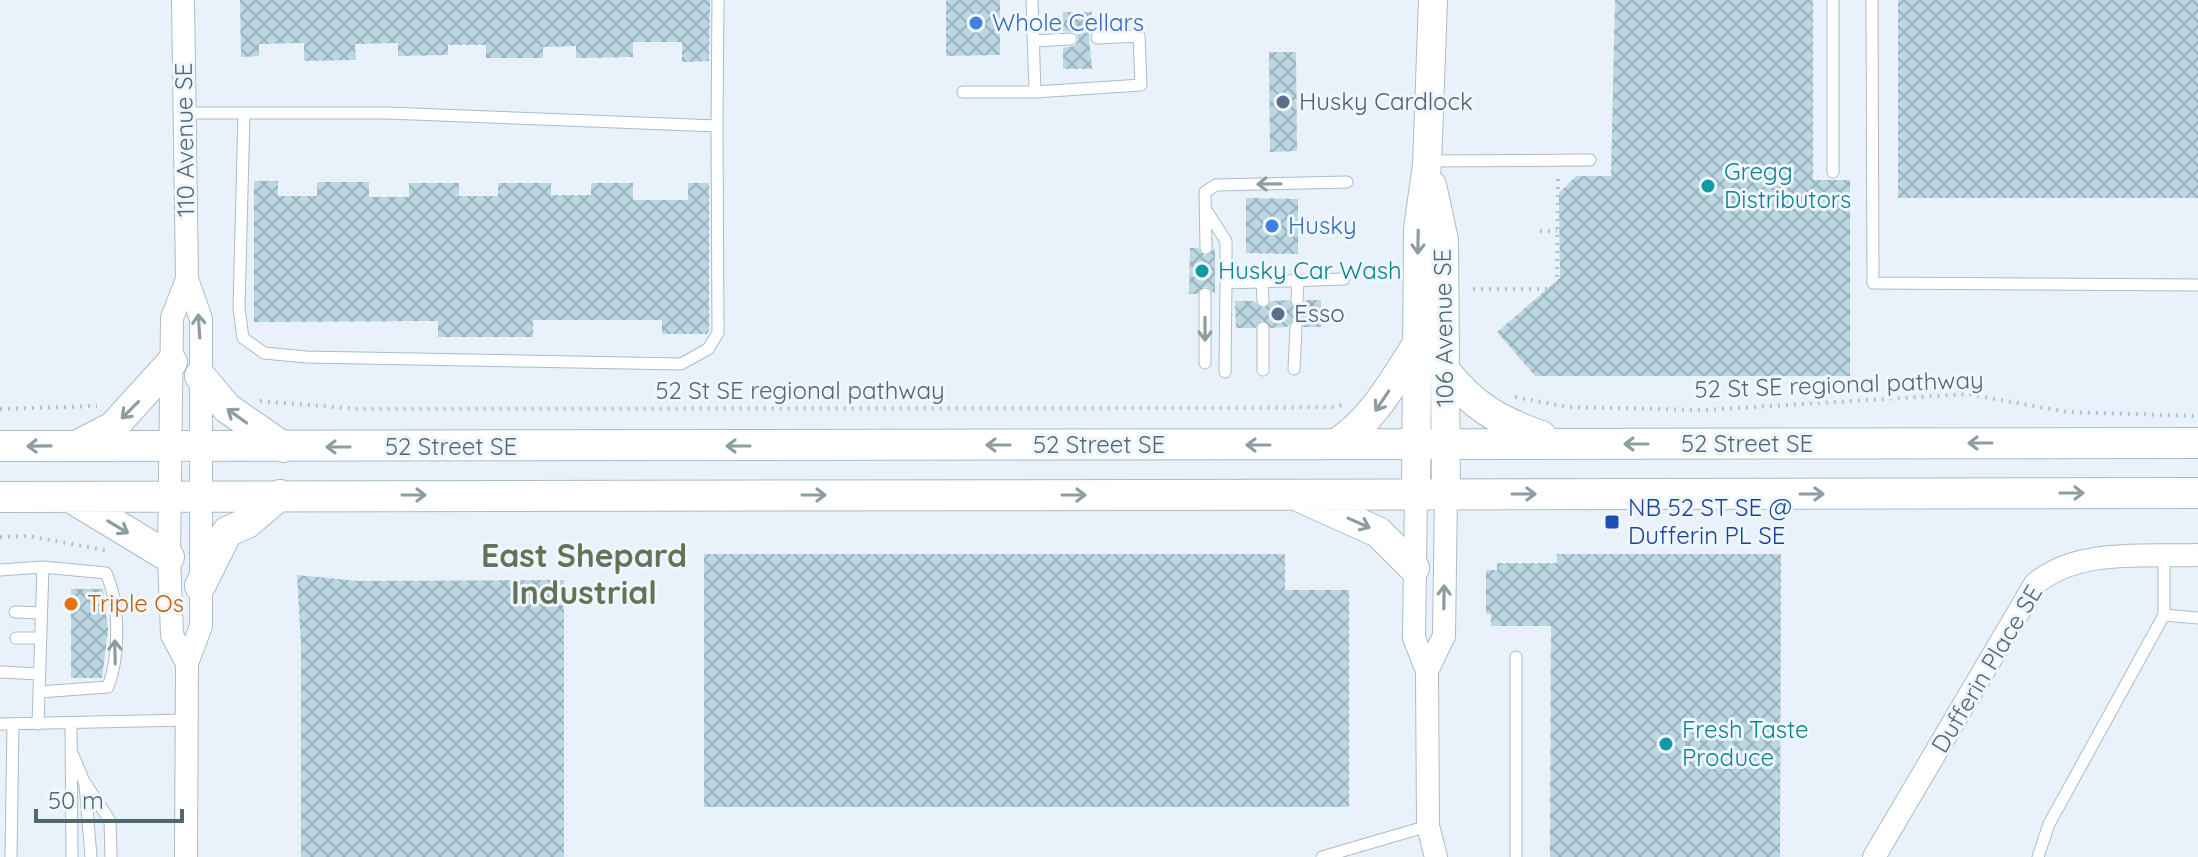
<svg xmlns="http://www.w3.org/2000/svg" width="2198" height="857" viewBox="0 0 2198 857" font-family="Quicksand,sans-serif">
  <defs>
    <pattern id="building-cross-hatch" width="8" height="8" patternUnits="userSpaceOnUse" patternTransform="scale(2)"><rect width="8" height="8" fill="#bbd7e2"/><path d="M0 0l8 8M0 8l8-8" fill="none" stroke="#9ab2bc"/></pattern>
  </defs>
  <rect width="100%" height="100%" fill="#e9f2fa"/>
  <path fill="url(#building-cross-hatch)" d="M240,0h470l-1,61 -27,1v-20h-49v15l-57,1v-12l-33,1v11h-57v-13h-38v10l-50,1v-13l-43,1 1,16 -52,1v-18l-45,1v12l-18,1z
    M946,0h54v55l-54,1z
    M1615,0h198v180h37v196h-315l-38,-44 63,-54 -1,-85 17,-17h35z
    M1898,0h300v198h-300z
    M1063,12h29l-3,26 3,31h-29v-21l12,-2 4,-7 -3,-7 -13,-1z
    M1269,52h27l1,99 -27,1z
    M254,181h24v15h39v-14h52v15h40v-14h50v13h39v-13h53v12h40v-12h42v17h55v-17h21v148l-2,3h-45v-14h-129v17h-95v-16l-184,1z
    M1246,198l52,1v55l-52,-1z
    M1190,248h8l7,8 10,-8v46l-9,-8 -9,8h-8z
    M1289,300l8,8 9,-8h15v27h-17l-8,-8 -9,8 -16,1 -9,-8 -7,8h-19l-1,-27h19l9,8 8,-8z
    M704,554h581v36h64v217h-645z
    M1557,554h224l-1,303h-230l1,-231h-60v-12h-5v-44h11v-7h60z
    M297,575l62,6 205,-1v277h-263v-213z
    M71,589h32l5,41 -6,48h-31z"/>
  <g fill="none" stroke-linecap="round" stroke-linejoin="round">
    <g stroke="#abbdc6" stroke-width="13">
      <path id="service" d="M1833,0v172
        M1872,0l1,283 325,2
        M1033,41l38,-2
        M963,92h72l-3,-92
        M1035,92l106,-7 -2,-49 -42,2
        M185,113h202l330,13 1,-126
        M244,113l-5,195 4,30 21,15 42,4 375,7 27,-15 10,-16 -1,-207
        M1428,161l162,-1
        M1208,213l18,28v42
        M1206,248l-1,-56 11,-7 131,-3
        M1262,282l1,19
        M1297,300l1,-19
        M1263,328v42
        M1205,363v-69
        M1294,369l2,-42
        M1225,372l1,-89 118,-4
        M0,570l43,-3 -5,157
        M15,612l26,1
        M2164,615l34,3
        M16,638h24
        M1516,657v200
        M0,672l39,2
        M39,692l69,-5c12,-31 12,-83 -2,-114l-63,-6
        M71,723l1,134
        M0,724l187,-4
        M73,755l12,29 6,73
        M86,784l24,37 1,36
        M11,857l2,-133
        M1322,857l106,-31
        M2038,857l11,-33 115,-209v-59"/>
    </g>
    <g stroke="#abbdc6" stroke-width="24">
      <path id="minor" d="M183,0l4,279 14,40v307l-14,37 -1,194
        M1416,494l-2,144 13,33 1,155 8,31
        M187,663l-15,-28 -3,-78 3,-239 15,-39
        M1427,671l17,-35 2,-142
        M1874,857l161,-273c42,-36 109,-27 163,-29"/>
    </g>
    <g stroke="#abbdc6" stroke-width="30">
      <path id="tertiary" d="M1432,185l12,55 2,254
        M1416,494l2,-265 9,-64 6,-165"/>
    </g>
    <g stroke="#a7bdc6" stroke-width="32">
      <path id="secondary" d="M1446,372c28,35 53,49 95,64
        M200,376l27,32 56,39
        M80,444l33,-17 59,-65
        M1336,444c37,-24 56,-60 80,-97
        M0,446l2198,-3
        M0,497l2198,-4
        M70,497l99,60
        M1302,498l76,34 36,36
        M200,586l27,-54 20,-9 33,-28"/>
    </g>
    <path stroke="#a7c6d1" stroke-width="4" stroke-dasharray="2 6" stroke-linecap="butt" d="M1540,231h17
      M1473,289h84l1,-110
      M1515,397l53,10 136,3 264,-16 99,18 131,4
      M260,401l99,8 861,-1 115,-1 11,-3
      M0,409l97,-3
      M0,537l28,-1 82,15"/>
    <use href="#service" stroke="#fff" stroke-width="11"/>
    <use href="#minor" stroke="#fff" stroke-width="22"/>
    <use href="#tertiary" stroke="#fff" stroke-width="28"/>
    <use href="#secondary" stroke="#fff" stroke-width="30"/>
  </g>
  <defs><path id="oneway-shaft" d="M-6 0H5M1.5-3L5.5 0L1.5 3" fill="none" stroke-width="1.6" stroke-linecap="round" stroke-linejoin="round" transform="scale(2)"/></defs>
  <g stroke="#8d9ea3">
    <use href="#oneway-shaft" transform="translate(1269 184) rotate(179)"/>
    <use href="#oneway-shaft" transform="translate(1418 242) rotate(91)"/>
    <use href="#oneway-shaft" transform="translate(199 326) rotate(-94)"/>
    <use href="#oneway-shaft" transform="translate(1205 329) rotate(90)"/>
    <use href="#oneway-shaft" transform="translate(1382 401) rotate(124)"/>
    <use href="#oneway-shaft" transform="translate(130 410) rotate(135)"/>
    <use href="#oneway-shaft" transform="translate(237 416) rotate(-144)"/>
    <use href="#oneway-shaft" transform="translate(1980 443) rotate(180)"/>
    <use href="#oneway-shaft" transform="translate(1636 444) rotate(180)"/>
    <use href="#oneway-shaft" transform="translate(998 445) rotate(180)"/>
    <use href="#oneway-shaft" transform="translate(1258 445) rotate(180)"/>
    <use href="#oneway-shaft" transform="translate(39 446) rotate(179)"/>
    <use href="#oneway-shaft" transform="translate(738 446) rotate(180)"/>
    <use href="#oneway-shaft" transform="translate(338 447) rotate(180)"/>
    <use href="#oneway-shaft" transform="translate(2072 493)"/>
    <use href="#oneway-shaft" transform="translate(1524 494)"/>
    <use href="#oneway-shaft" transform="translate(1812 494)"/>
    <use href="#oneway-shaft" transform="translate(414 495)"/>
    <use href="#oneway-shaft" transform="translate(814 495)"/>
    <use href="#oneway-shaft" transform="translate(1074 495)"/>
    <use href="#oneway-shaft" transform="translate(1359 523) rotate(24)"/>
    <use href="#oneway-shaft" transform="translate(118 527) rotate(31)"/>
    <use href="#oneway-shaft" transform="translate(1444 597) rotate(-89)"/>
    <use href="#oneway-shaft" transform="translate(115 652) rotate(-91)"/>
  </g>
  <g fill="#3f7fe0" stroke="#eff6fd" stroke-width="3">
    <circle cx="976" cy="23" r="8"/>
    <circle cx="1272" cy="226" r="8"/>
  </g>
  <g fill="#5c6f8a" stroke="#eff6fd" stroke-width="3">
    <circle cx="1283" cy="102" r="8"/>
    <circle cx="1278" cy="314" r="8"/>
  </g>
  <g fill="#0f9aa8" stroke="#eff6fd" stroke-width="3">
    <circle cx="1708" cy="186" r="8"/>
    <circle cx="1202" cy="271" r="8"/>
    <circle cx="1666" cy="744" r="8"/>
  </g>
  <rect fill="#1a4fb4" stroke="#eff6fd" stroke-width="3" x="1604" y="514" width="16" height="16" rx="4"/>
  <circle fill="#e8710a" stroke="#eff6fd" stroke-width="3" cx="71" cy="604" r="8"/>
  <g text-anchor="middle" stroke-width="6" stroke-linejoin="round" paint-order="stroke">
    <g font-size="24" fill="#366cbe" stroke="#eff6fd" text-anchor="start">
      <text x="992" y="31">Whole Cellars</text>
      <text x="1288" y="234">Husky</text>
    </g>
    <g font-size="24" fill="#4e5e75" stroke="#eff6fd" text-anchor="start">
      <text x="1299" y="110">Husky Cardlock</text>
      <text x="1294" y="322">Esso</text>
    </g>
    <g font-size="24" fill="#506971" stroke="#eff6fd">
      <text transform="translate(185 140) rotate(-91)" y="8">110 Avenue SE</text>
      <text transform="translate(1444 328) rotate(-91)" y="8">106 Avenue SE</text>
      <text transform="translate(1839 385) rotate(-2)" y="8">52 St SE regional pathway</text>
      <text x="800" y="399">52 St SE regional pathway</text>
      <text x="1747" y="452">52 Street SE</text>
      <text x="1099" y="453">52 Street SE</text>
      <text x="451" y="455">52 Street SE</text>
      <text transform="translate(1987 669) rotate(-59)" y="8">Dufferin Place SE</text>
    </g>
    <g font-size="24" fill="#0d838f" stroke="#eff6fd" text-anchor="start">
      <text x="1724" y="180">Gregg<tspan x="1724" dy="28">Distributors</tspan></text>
      <text x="1218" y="279">Husky Car Wash</text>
      <text x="1682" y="738">Fresh Taste<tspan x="1682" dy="28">Produce</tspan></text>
    </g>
    <g font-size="24" fill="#164399" stroke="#eff6fd" text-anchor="start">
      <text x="1628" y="516">NB 52 ST SE @<tspan x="1628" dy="28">Dufferin PL SE</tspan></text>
    </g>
    <g font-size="24" fill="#c56008" stroke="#eff6fd" text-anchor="start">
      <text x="87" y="612">Triple Os</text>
    </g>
    <g font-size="32" font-weight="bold" fill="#647256" stroke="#eff6fd">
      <text x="584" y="567">East Shepard<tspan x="584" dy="37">Industrial</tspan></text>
    </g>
  </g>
  <path d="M36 809v12h146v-12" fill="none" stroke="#506971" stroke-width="4"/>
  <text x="48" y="809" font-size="24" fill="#506971" stroke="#eff6fd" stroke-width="6" paint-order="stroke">50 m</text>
</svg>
